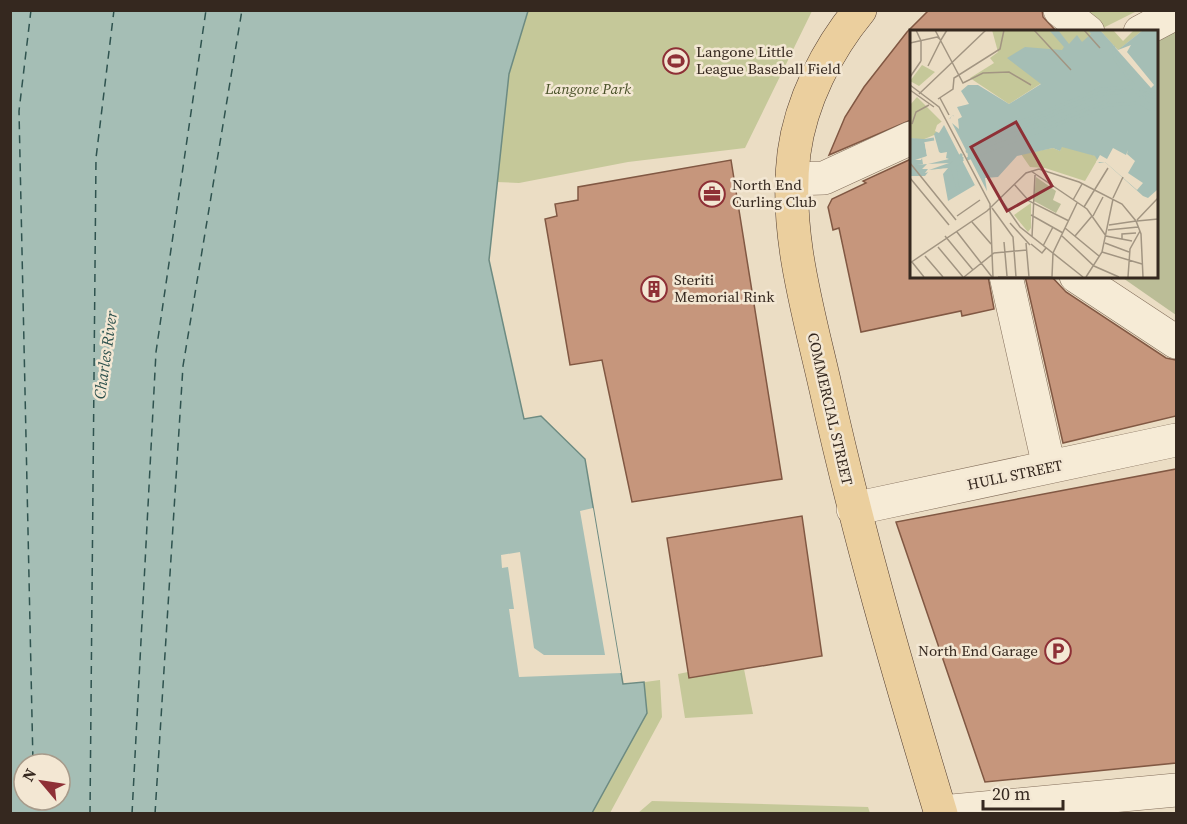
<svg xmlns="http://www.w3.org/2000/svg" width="1187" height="824" viewBox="0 0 1187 824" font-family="'Source Serif 4',serif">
  <rect width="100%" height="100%" fill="#ebddc4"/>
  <path fill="#c5c899" d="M528,11h284l-67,137 -117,14 -109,21 -23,-1 13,-108z
    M1080,11h57l-34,17z
    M744,669l9,45 -68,4 -7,-44 10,-2 2,6z
    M660,680l2,37 -52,96 -72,1 85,-129z
    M652,801l216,6 2,6h-232z"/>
  <path fill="#bbbd97" d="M1176,29v286l-56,-39h36v-237z"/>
  <path fill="#a5beb5" stroke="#6d8b82" stroke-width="1.5" fill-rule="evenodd" d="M10,11h518l-19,63 -20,186 35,159 17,-3 44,43 38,225 21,-2 3,31 -55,100h-581zM24,764h36v36h-36z"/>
  <path fill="#ebddc4" d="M593,508l28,165 -102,4 -10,-68h5l-6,-42 -6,1 -1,-13 19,-3 14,96 10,7h61l-25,-144z"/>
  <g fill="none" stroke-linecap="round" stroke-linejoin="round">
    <path stroke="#2f534f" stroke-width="1.5" stroke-dasharray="8 6" stroke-linecap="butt" d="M31,10l-12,101 14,653
      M34,800v14
      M90,814l6,-656 18,-148
      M132,814l24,-462 50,-342
      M155,814l28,-448 59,-356"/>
  </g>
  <path fill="#c6967c" stroke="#815843" stroke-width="1.5" d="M929,10h113l1,7 14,15h-146v88l-82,35 16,-38 19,-30 43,-55z
    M911,159v117h77l6,33 -32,7 -1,-5 -100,21 -22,-104 -6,2 -5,-23 4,-8 34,-16 -3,-2z
    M731,160l51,319 -150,23 -30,-142 -32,5 -25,-146 12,-3 -2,-12 23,-4v-13z
    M1025,276h26l15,16 100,66 10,2v56l-113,27z
    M1176,469v294l-191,19 -89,-260z
    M802,516l20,140 -133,22 -22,-140z"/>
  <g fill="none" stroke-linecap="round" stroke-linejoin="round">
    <g stroke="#846f5c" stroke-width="34">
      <path id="minor" d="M1060,10l28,22
        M1140,32l36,-19
        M792,179l32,-1 87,-40
        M1006,276l43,191
        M1076,276l100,66
        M853,509l323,-69
        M941,812l235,-22"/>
    </g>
    <g stroke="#523d30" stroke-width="34">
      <path id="major" d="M860,10c-33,40 -59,91 -66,143 -10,78 14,157 31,232 32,145 73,287 116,429"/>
    </g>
    <use href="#minor" stroke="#f6ebd6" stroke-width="33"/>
    <use href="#major" stroke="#ebcf9e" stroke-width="33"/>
  </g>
  <defs>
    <g id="stadium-ring" transform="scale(1.35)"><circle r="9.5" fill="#f3e7d3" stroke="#8e3036" stroke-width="1.5"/><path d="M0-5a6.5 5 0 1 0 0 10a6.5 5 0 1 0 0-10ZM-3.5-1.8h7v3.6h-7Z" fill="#8e3036"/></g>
    <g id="office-ring" transform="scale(1.35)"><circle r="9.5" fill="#f3e7d3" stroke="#8e3036" stroke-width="1.5"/><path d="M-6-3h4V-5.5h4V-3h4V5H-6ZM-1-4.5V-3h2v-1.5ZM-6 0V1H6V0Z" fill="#8e3036"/></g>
    <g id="building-ring" transform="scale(1.35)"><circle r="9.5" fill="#f3e7d3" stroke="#8e3036" stroke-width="1.5"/><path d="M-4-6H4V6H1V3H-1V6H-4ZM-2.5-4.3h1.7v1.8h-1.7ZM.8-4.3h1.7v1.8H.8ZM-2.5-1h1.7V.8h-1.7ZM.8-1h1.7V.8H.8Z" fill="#8e3036"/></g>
    <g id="parking-ring" transform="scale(1.35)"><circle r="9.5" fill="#f3e7d3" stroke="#8e3036" stroke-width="1.5"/><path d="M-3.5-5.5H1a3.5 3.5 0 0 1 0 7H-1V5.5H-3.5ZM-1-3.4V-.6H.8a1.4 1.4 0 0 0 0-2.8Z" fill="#8e3036"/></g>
  </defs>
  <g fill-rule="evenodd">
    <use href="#stadium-ring" x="676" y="61"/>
    <use href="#office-ring" x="712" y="194"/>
    <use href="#building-ring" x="654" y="289"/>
    <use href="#parking-ring" x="1058" y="651"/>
  </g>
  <g text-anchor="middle" stroke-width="5" stroke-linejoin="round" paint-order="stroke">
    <g font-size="15" fill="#35281f" stroke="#f3e7d3" text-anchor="start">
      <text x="696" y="57">Langone Little<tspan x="696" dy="17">League Baseball Field</tspan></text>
      <text x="732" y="190">North End<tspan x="732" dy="17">Curling Club</tspan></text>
      <text x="674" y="285">Steriti<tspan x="674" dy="17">Memorial Rink</tspan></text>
      <text x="1038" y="656" text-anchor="end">North End Garage</text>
    </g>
    <g font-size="15" font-style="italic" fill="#485027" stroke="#f3e7d3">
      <text x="588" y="94">Langone Park</text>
    </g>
    <g font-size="15" fill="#35281f" stroke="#f3e7d3">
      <text transform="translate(830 409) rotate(77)" y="5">COMMERCIAL STREET</text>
      <text transform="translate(1015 475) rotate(-12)" y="5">HULL STREET</text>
    </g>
    <g font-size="16" font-style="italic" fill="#2f534f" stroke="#f3e7d3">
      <text transform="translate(105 355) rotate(-82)" y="6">Charles River</text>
    </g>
  </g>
  <g transform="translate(910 30)">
    <rect width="248" height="248" fill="#ebddc4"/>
    <path d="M82,0h96l13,15 -92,59 -39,-26 24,-15 -4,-5 8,-6zM190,0h13l10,11 10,-10 10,-1 -21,17 29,41zM12,35l13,7 -16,14 -9,-5zM7,67l26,26 -4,10 -17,7 -12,-2v-33zM152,115l37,12 -14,24 -40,-13 -15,-1 -9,-13 32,-6 7,3zM121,173v25l-3,4 -14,-17z" fill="#c5c899"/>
    <path d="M126,147l20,14 -3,9 8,4 -5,9 -22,-12z" fill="#bbbd97"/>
    <path d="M139,0h9l11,14 8,-9 5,7 9,-8 -3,-4h12l18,20 25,-20h14v160l-9,8 -5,-2 -38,-34 -6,1 -4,-7 -33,-9 -2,4 -7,-3 -36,8 -19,21 -13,1 2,13 -6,3 -6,-9 -27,16 -5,-27 5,-6 -19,3 -4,5h-15v-38l14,1 3,17 -4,3 21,-4 -5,-3 -5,-18 19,-19 3,5 6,-3 -5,-10 12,-3 -8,-13 7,-6h10l31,19 32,-20 -34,-26 18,-11 37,3 2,-3z" fill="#a5beb5"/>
    <path d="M202,14l6,6 13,-5 -4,7 27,33 -3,3zM42,85l6,4 1,10 -7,-6 36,70 -7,4 -37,-72 -5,8 -4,-2 2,-6 11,-8 2,2zM14,109l6,16 17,-3 -1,6 3,1 -21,5 21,-1 -20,7 19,-2 -23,5 3,-4h-6l5,-5 -10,1 6,-1 -1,-6 -1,2h-6l12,-4zM203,118l13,7 2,-5 -1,4 8,7 -7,12 15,10 -6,7 -32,-28h-9l4,-7 7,4z" fill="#ebddc4"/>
    <path fill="none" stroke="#a5beb5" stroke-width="3" d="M203,16l2,13 43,60M0,113l24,-4M56,122l44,-26 91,-37 30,-2 27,5M58,125l42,-23 94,-38 30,-3 24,7M58,127l141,-57h31l18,8M57,129l141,-54 32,-2 18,11M45,144l-2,-8 10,-9M47,153l-2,-17 8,-7M49,162l-8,-27 11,-11"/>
    <path fill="none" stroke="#a29582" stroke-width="1.5" d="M6,0l5,11v20M25,0l18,34M124,0l37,40M174,0l16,18M0,13l27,-6 4,3 6,-10M43,34l10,19 20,-10 26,-1 22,13M18,36l13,-26M0,47l11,-16M0,55l29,22 51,97 3,73M0,60l24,17M9,64l67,-64M30,68l9,17M28,69l15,-10 1,-11 46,-29 4,-19M2,94l4,-12 13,-7M0,133l46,57M121,141l56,38 19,27 26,5M0,148l39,47M104,154l15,17 40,20M90,168l20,29 63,50M203,168l10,-21M163,170l9,-16M174,177l24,-39M82,178l21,29 3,40M121,185l32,18M47,186l23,-16M183,186l10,-19M227,190l21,-22M227,191l21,-2M62,192l19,22M100,193l20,22M199,195l27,-4M155,198l34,28M198,200l30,-3M47,202l35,45M35,206l28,34M152,206l32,30 25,11M165,206l17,-20M122,207l3,-62M212,209v-5l14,-1M94,212l3,34M116,213l3,34M195,213l24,9M121,214l11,9 4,-5M133,216l10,-19M28,217l25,30M192,222l40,12M15,226l18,21M2,232l12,15M0,233l77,-52 39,-38 13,-4 40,13 43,22 14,17 5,13 2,43M54,247l30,-24 33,-3M88,247h54M142,247l1,-24 24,-50M176,247l16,-25 11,-53M218,247l2,-28 10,-18"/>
    <path fill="#8e3036" fill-opacity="0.15" stroke="#8e3036" stroke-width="3" d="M106,92l36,64 -45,25 -36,-64z"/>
    <rect width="248" height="248" fill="none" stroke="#35281f" stroke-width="3"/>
  </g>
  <rect width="1187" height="824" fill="none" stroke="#35281f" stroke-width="24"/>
  <g transform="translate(42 782) rotate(299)"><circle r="28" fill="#f3e7d3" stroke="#a79b8b" stroke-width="1.5"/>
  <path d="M0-4.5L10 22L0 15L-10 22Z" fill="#8e3036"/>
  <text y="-9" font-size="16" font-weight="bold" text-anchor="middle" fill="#35281f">N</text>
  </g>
  <path d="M983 800v9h80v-9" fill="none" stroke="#35281f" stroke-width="3"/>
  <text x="992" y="800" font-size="18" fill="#35281f" stroke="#f3e7d3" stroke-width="4.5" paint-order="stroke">20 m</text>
</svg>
